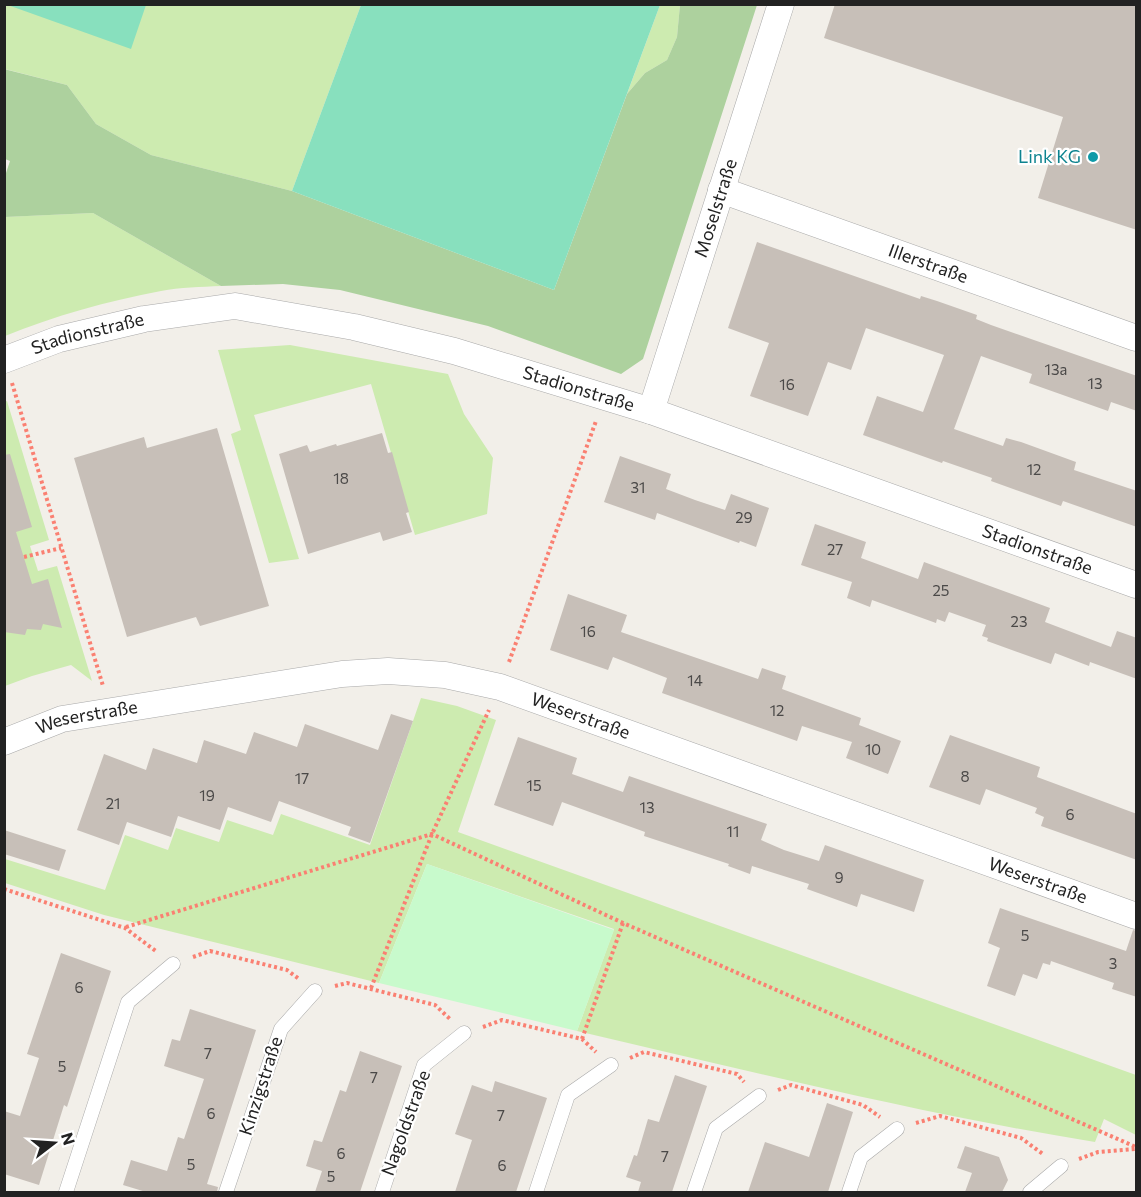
<svg xmlns="http://www.w3.org/2000/svg" width="1141" height="1197" viewBox="0 0 1141 1197" font-family="Commissioner,sans-serif">
  <rect width="100%" height="100%" fill="#f2efe9"/>
  <path fill="#cdebb0" d="M4,5h357l-69,186 -141,-36 -55,-31 -29,-39 -62,-16z
    M660,5h20l-3,32 -10,23 -22,13 -18,21z
    M93,213l128,73c-20,1 -41,1 -60,5 -53,10 -107,25 -156,45l-1,-119z
    M290,345l158,29 16,40 29,44 -6,56 -72,21 -44,-151 -117,31 45,144 -30,4 -38,-129 10,-4 -23,-80z
    M7,401l42,139 -19,6 8,25 19,-5 35,115 -21,-16 -39,11 -27,10 -1,-284z
    M421,698l36,8 39,14 -38,112 678,243v60l-32,-16 -9,23c-174,-28 -346,-71 -518,-111l37,-102 -187,-65 -48,119 -275,-68 -99,-32v-24l100,31 20,-55 43,15 8,-22 43,14 8,-22 46,15 8,-21 89,31z"/>
  <path fill="#add19e" d="M680,5h77l-114,354 -22,15 -133,-48 -148,-36 -57,-6 -62,2 -128,-73 -88,4v-41l5,-15 -5,-2 -1,-90 63,16 29,39 55,31 141,36 262,99 73,-196 18,-21 22,-13 10,-23z"/>
  <path fill="#c8facc" d="M427,864l187,66 -37,101 -198,-48z"/>
  <path fill="#88e0be" d="M5,4h141v1l-15,44z
    M361,5h299l-106,285 -262,-99z"/>
  <path fill="#c7bfb8" d="M835,4h302v226l-99,-32 25,-81 -239,-79z
    M757,242l163,57 1,-3 16,5 40,14 -1,4 15,6 146,51v35l-26,-9 -3,9 -79,-28 3,-9 -51,-18 -27,73 49,17 3,-8 15,4 55,20 -2,8 63,21v36l-74,-26 -2,5 -70,-25 1,-3 -49,-17 -1,2 -79,-28 14,-39 46,16 21,-57 -78,-27 -15,42 -23,-8 -20,54 -58,-20 19,-53 -41,-15z
    M217,428l52,178 -69,20 -4,-9 -69,20 -53,-179 70,-21 3,11z
    M382,433l6,20 4,-1 17,60 -3,1 6,19 -29,9 -3,-9 -72,22 -29,-100 28,-9 3,7 26,-8 1,2z
    M10,454l22,73 -16,5 16,52 16,-5 14,49 -19,-4 -2,6 -14,-1 -2,6 -21,-3v-177z
    M620,456l51,18 -5,15 29,11 30,10 6,-16 38,14 -13,39 -16,-6 -1,2 -82,-30 -2,7 -51,-18z
    M815,524l51,18 -5,16 57,21 6,-17 126,46 -5,14 66,25 6,-16 20,7v41l-47,-17 -1,4 -34,-13 -4,11 -64,-23 1,-3 -6,-2 4,-11 -37,-13 -4,10 -8,-3 -1,4 -64,-23 -2,7 -23,-9 5,-16 -51,-17z
    M568,594l59,21 -6,17 137,47 4,-11 24,8 -4,13 79,29 -2,7 42,16 -13,33 -42,-16 6,-16 -50,-16 -5,15 -135,-48 5,-15 -54,-21 -5,13 -58,-20z
    M391,714l22,7 -43,122 -22,-8 3,-8 -72,-26 -8,21 -43,-15 -8,23 -42,-14 -7,21 -44,-15 -8,23 -42,-15 27,-76 42,16 7,-22 44,15 7,-23 42,14 8,-22 43,15 8,-23 73,26z
    M950,735l90,32 -3,10 100,37v46l-96,-34 3,-9 -9,-4 2,-5 -51,-19 -6,16 -51,-18z
    M518,737l59,21 -5,16 51,18 6,-16 138,48 -6,16 23,10 35,11 6,-16 99,35 -10,32 -53,-18 -4,13 -50,-18 2,-5 -57,-18 -2,8 -22,-8 1,-2 -85,-28 1,-4 -83,-30 -9,24 -59,-21z
    M4,830l62,20 -7,21 -55,-17z
    M1000,908l126,43 7,-21 4,1v66l-25,-8 2,-6 -63,-22 -1,4 -7,-2 -6,16 -14,-5 -8,22 -28,-10 13,-38 -12,-5z
    M61,953l50,18 -44,136 -3,-2 -25,80 -35,-11v-63l16,5 19,-58 -12,-4z
    M190,1009l66,21 -49,154 11,3 -1,5h-71l-23,-7 8,-25 36,11 11,-34 6,2 20,-60 -40,-13 8,-27 8,2z
    M360,1051l42,15 -42,126h-45l7,-21 -16,-5 8,-26 8,2 18,-52 6,2z
    M675,1075l32,11 -35,106h-34l3,-10 -15,-5 8,-22 3,1 11,-37 11,3z
    M495,1081l52,17 -31,94h-61l17,-52 -17,-6 17,-49 20,7z
    M827,1103l26,9 -25,80h-80l17,-50 44,15z
    M965,1146l34,11 9,23 -6,12h-37l7,-19 -15,-5z"/>
  <g fill="none" stroke-linecap="round" stroke-linejoin="round">
    <g stroke="#a9a9a9" stroke-width="15">
      <path id="service" d="M66,1192l62,-190 45,-38
        M226,1192l55,-163 34,-38
        M382,1192l42,-127 40,-32
        M536,1192l32,-97 43,-30
        M694,1192l22,-64 43,-32
        M849,1192l12,-35 36,-28
        M1030,1192l31,-26"/>
    </g>
    <g stroke="#a9a9a9" stroke-width="27">
      <g id="minor">
        <path id="s1" d="M721,190l415,148"/>
        <path id="s2" d="M4,360l55,-21 85,-20 91,-13 119,21 100,24 197,60 485,174"/>
        <path id="s3" d="M651,411l130,-407"/>
        <path id="s4" d="M4,742l58,-23 280,-45 46,-3 57,4 55,12 636,229"/>
      </g>
    </g>
    <path stroke="#fa8072" stroke-width="4" stroke-dasharray="3 3" stroke-linecap="butt" d="M12,383l91,303
      M24,557l37,-9
      M509,662l87,-241
      M4,889l121,39 32,24
      M126,927l306,-93 191,89 513,224
      M193,957l17,-6 77,19 12,9
      M335,986l12,-3 88,22 15,14
      M371,988l61,-154 57,-124
      M483,1027l19,-7 80,19 14,13
      M582,1039l41,-116
      M630,1058l14,-6 93,22 7,8
      M778,1090l13,-5 72,20 17,12
      M916,1123l24,-7 81,22 22,16
      M1079,1159l19,-7 38,-3"/>
    <use href="#service" stroke="#fff" stroke-width="14"/>
    <use href="#minor" stroke="#fff" stroke-width="26"/>
  </g>
  <circle fill="#0f9aa8" stroke="#fff" stroke-width="2" cx="1093" cy="157" r="6"/>
  <g text-anchor="middle" stroke-width="4.5" stroke-linejoin="round" paint-order="stroke">
    <g font-size="15" fill="#4b4948">
      <text x="1056" y="375">13a</text>
      <text x="1095" y="389">13</text>
      <text x="787" y="390">16</text>
      <text x="1034" y="475">12</text>
      <text x="341" y="484">18</text>
      <text x="638" y="493">31</text>
      <text x="744" y="523">29</text>
      <text x="835" y="555">27</text>
      <text x="941" y="596">25</text>
      <text x="1019" y="627">23</text>
      <text x="588" y="637">16</text>
      <text x="695" y="686">14</text>
      <text x="777" y="716">12</text>
      <text x="873" y="755">10</text>
      <text x="965" y="782">8</text>
      <text x="302" y="784">17</text>
      <text x="534" y="791">15</text>
      <text x="207" y="801">19</text>
      <text x="113" y="809">21</text>
      <text x="647" y="813">13</text>
      <text x="1070" y="820">6</text>
      <text x="733" y="837">11</text>
      <text x="839" y="883">9</text>
      <text x="1025" y="941">5</text>
      <text x="1113" y="969">3</text>
      <text x="79" y="993">6</text>
      <text x="208" y="1059">7</text>
      <text x="62" y="1072">5</text>
      <text x="374" y="1083">7</text>
      <text x="211" y="1119">6</text>
      <text x="501" y="1121">7</text>
      <text x="341" y="1159">6</text>
      <text x="665" y="1162">7</text>
      <text x="191" y="1170">5</text>
      <text x="502" y="1171">6</text>
      <text x="331" y="1182">5</text>
    </g>
    <g font-size="18" fill="#0d838f" stroke="#fff" text-anchor="end">
      <text x="1081" y="163">Link KG</text>
    </g>
    <g font-size="18" fill="#222" stroke="#fff">
      <text dy="6" stroke="none"><textPath href="#s3" startOffset="213">Moselstraße</textPath></text>
      <text dy="6" stroke="none"><textPath href="#s1" startOffset="220">Illerstraße</textPath></text>
      <text dy="6" stroke="none"><textPath href="#s2" startOffset="88">Stadionstraße</textPath></text>
      <text dy="6" stroke="none"><textPath href="#s2" startOffset="592">Stadionstraße</textPath></text>
      <text dy="6" stroke="none"><textPath href="#s2" startOffset="1078">Stadionstraße</textPath></text>
      <text dy="6" stroke="none"><textPath href="#s4" startOffset="591">Weserstraße</textPath></text>
      <text dy="6" stroke="none"><textPath href="#s4" startOffset="87">Weserstraße</textPath></text>
      <text dy="6" stroke="none"><textPath href="#s4" startOffset="1077">Weserstraße</textPath></text>
      <text transform="translate(261 1086) rotate(-72)" y="6">Kinzigstraße</text>
      <text transform="translate(406 1123) rotate(-70)" y="6">Nagoldstraße</text>
    </g>
  </g>
  <rect width="1141" height="1197" fill="none" stroke="#222222" stroke-width="12"/>
  <g transform="translate(54 1143) rotate(73)" stroke="#ffffff" stroke-width="4.5" paint-order="stroke">
  <path d="M0-4.5L10 22L0 15L-10 22Z" fill="#222222"/>
  <text y="-9" font-size="16" font-weight="bold" text-anchor="middle" fill="#222222">N</text>
  </g>
</svg>
